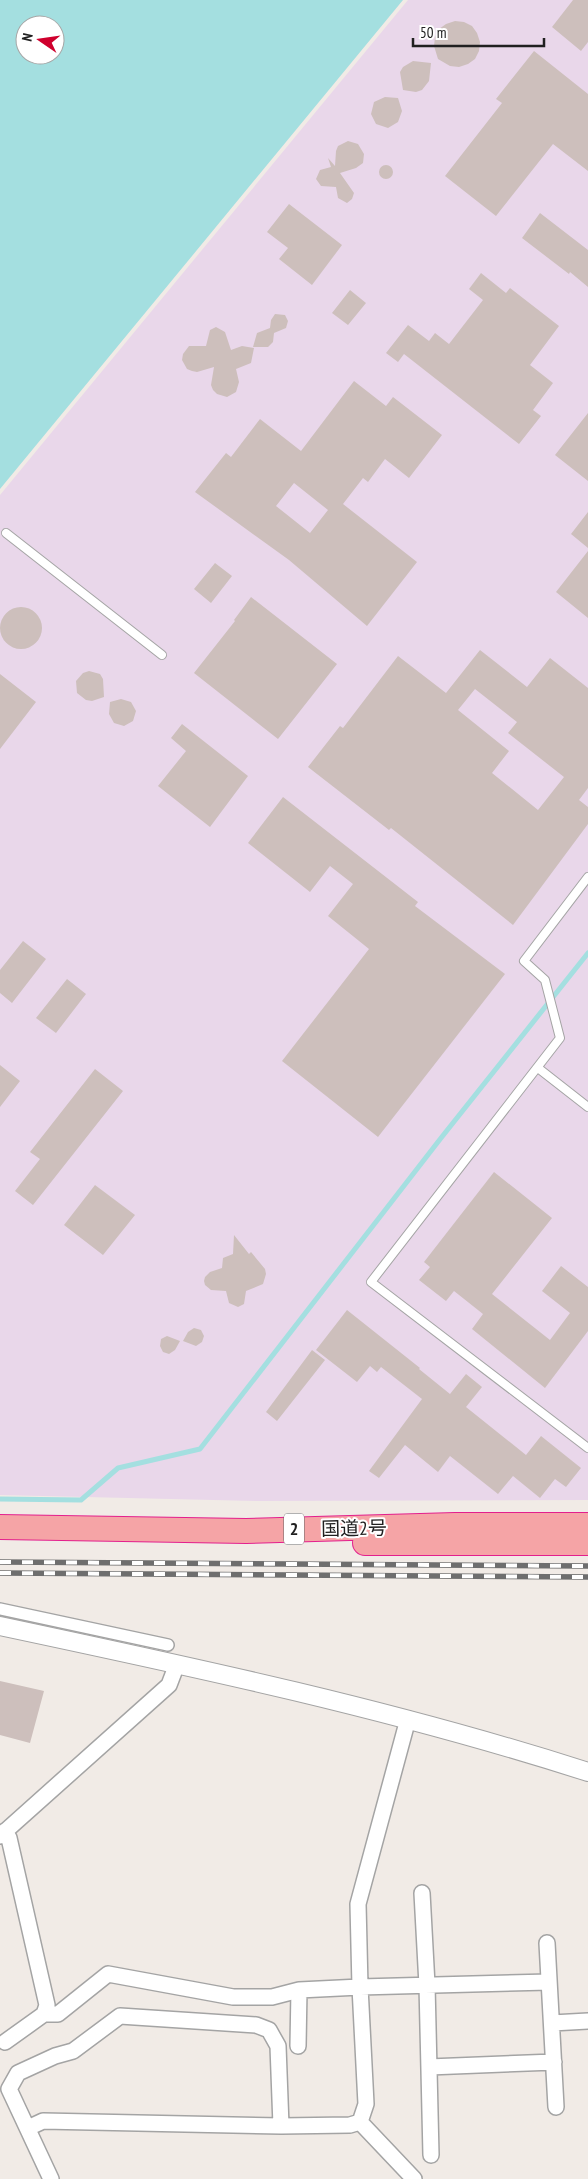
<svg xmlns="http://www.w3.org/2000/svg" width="588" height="2179" viewBox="0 0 588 2179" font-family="'PT Sans Narrow','Noto Sans JP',sans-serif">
  <rect width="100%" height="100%" fill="#f1ebe6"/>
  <path fill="#e9d7ea" d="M408,0h180v1500l-331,1 -257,-6v-1000z"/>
  <path fill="#a4dfe0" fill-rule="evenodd" d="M0,0h403l-403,489zM25,25h30v30h-30z"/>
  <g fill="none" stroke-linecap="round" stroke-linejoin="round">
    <path stroke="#a4dfe0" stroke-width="5" d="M0,1499l81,1 37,-32 82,-19 241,-311 147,-185"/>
  </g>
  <path fill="#cdbfbc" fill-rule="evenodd" d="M573,0h15v42l-7,9 -29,-24z
    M455,21l9,1 8,4 5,7 3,9 -1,9 -4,8 -7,5 -9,3 -9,-1 -12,-7 -4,-13 1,-9 4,-8 7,-5z
    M534,51l54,43v77l-35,-27 -57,72 -51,-40 57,-73 -6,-4z
    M413,61l18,2 -2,18 -7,9 -6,2 -13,-2 -3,-18 3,-5z
    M385,97l13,1 4,13 -4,11 -10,6 -12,-4 -5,-10 3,-12z
    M348,141l10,3 6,10 -1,9 -7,5 -16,5 14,20 -2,6 -5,4 -9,-5 -2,-11 -15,-1 -5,-7 4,-9 11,-3 -3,-9 7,8 1,-15 2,-5z
    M379 172a7 7 0 1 1 14 0a7 7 0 1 1-14 0Z
    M289,204l53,41 -30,40 -33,-26 9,-11 -21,-16z
    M540,213l48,37v37l-18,-15 -1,2 -47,-36z
    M481,273l25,20 4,-5 49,38 -29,39 23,18 -20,27 8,6 -22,28 -115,-90 -6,8 -12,-9 22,-28 21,16 6,-8 14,11 34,-44 -14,-11z
    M350,290l16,13 -18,22 -16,-12z
    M275,314l10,1 3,6 -2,7 -12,5 -1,9 -5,5h-15l4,-14 13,-5 1,-8z
    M216,327l9,5 6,18 11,-4 12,2 -3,15 -15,6 3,13 -3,10 -9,5 -10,-3 -4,-4 -2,-5 3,-18 -17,5 -5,-1 -5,-2 -5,-9 1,-6 6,-8h17l4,-16z
    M354,381l32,25 7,-9 49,38 -33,43 -24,-19 -17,23 -5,-4 -20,26 74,58 -50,64 -78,-66 -94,-68 31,-39 5,4 29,-38 41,32zM294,483l34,27 -18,23 -34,-27z
    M588,413v68l-33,-26z
    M588,512v36l-17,-14z
    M588,551v67l-32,-26z
    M215,563l17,13 -21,27 -17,-14z
    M251,597l86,67 -59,75 -84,-66 41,-52 -1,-1z
    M0 628a21 21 0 1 1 42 0a21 21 0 1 1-42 0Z
    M480,650l47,37 23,-29 38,30v100l-9,12 9,7v17l-75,101 -122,-97 -2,2 -81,-63 32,-41 3,2 55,-72 48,37zM475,689l42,33 -9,11 56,44 -26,33 -46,-37 17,-22 -51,-41z
    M89,671l11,3 3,5 1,18 -12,4 -6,-1 -9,-7 -1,-12 7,-8z
    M0,674l36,28 -36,47z
    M121,699l10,3 5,9 -3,10 -9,5 -10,-3 -5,-9 1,-12z
    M182,724l66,52 -38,51 -52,-41 28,-35 -15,-13z
    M283,797l135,105 -3,4 90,68 -127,163 -96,-76 87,-112 -41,-33 25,-32 -23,-18 -20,26 -62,-49z
    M23,941l23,18 -34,44 -12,-10v-23z
    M67,979l19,15 -30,39 -20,-15z
    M0,1065l20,16 -20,26z
    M95,1069l28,22 -90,114 -18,-14 25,-32 -10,-7z
    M494,1172l58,46 -60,76 58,46 20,-27 -28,-22 19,-25 27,21v44l-43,57 -73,-59 11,-15 -29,-23 -8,10 -27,-21 11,-13 -6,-5z
    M95,1185l40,30 -32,40 -39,-30z
    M234,1235l15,19 2,-2 14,17 1,5 -3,10 -17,7 -2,13 -6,3 -9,-4 -3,-12 -15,-1 -6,-5 -1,-4 1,-4 5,-5 12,-4 1,-10 10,-4z
    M347,1310l73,58 -1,1 31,25 16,-20 16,13 -16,20 60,48 15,-19 40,32 -15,19 -11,-8 -15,19 -27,-22 -15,18 -48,-38 -12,16 -33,-27 -26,33 -10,-7 53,-72 -41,-32 -4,5 -7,-6 -13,16 -41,-32z
    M194,1328l7,2 3,6 -2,6 -6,4 -13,-5 5,-9z
    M167,1336l13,5 -5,9 -6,4 -6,-2 -3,-6 1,-7z
    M312,1350l13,10 -48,61 -11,-9z
    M0,1681l44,10 -14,52 -30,-8z"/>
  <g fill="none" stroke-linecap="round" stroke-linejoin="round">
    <g stroke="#a4a4a4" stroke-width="10">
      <path id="service" d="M6,533l156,122
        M588,877l-64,84 21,19 15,58 -189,244 217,166
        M538,1068l50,39"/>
    </g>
    <g stroke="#a4a4a4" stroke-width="14">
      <path id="pedestrian" d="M0,1609l168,36"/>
    </g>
    <g stroke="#a4a4a4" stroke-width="18">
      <path id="minor" d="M0,1836l169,-151 8,-21
        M422,1893l5,92 4,170
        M547,1943l9,164
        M44,2014h14l50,-40 125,23h39l27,-7 61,-3 189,-5
        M552,2023l36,-2
        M5,2042l39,-28 3,-9 -38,-167 -4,-7
        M298,2046l1,-56
        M429,2067l125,-5
        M360,2122l54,57
        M28,2128l15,-7 238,5 69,-1 10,-3 6,-18 -6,-117 -2,-83 50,-185
        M51,2179l-42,-90 9,-16 37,-17 18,-5 47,-35 136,9 13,5 9,16 3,80"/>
    </g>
    <g stroke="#a4a4a4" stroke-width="20">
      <path id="tertiary" d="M0,1626c198,42 395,84 588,146"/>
    </g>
    <g stroke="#e31f8d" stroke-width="26">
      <path id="trunk" d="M0,1527l246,4 209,-6h133
        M365,1543h223"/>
    </g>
    <use href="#service" stroke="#fff" stroke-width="8"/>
    <use href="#pedestrian" stroke="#fff" stroke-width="11"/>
    <use href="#minor" stroke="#fff" stroke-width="15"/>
    <use href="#tertiary" stroke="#fff" stroke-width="18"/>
    <use href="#trunk" stroke="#f5a4a6" stroke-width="24"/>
    <g stroke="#6e6e6e" stroke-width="5.5">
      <path id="rail" d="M0,1562l588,4
        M0,1573l588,4"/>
    </g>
    <use href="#rail" stroke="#fff" stroke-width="4" stroke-dasharray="11" stroke-linecap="butt"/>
  </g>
  <g text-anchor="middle" stroke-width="4" stroke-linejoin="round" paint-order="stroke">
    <rect fill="#fff" stroke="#636363" stroke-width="1" x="284" y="1513.5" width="20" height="31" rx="4"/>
    <g font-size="18" font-weight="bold" fill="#202020">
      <text x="294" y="1535">2</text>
    </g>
    <g font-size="19" fill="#202020" stroke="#fff">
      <text transform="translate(354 1528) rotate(-1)" y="7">国道2号</text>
    </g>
  </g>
  <g transform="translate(40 40) rotate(283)"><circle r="24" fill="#ffffff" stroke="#a6a6a6"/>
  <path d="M0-4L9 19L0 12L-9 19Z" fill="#cf002d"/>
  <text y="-8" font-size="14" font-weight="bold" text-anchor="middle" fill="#202020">N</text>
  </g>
  <path d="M413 38v8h131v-8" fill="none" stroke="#202020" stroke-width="2.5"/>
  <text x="420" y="38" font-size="15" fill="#202020" stroke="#ffffff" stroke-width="4" paint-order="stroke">50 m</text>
</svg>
